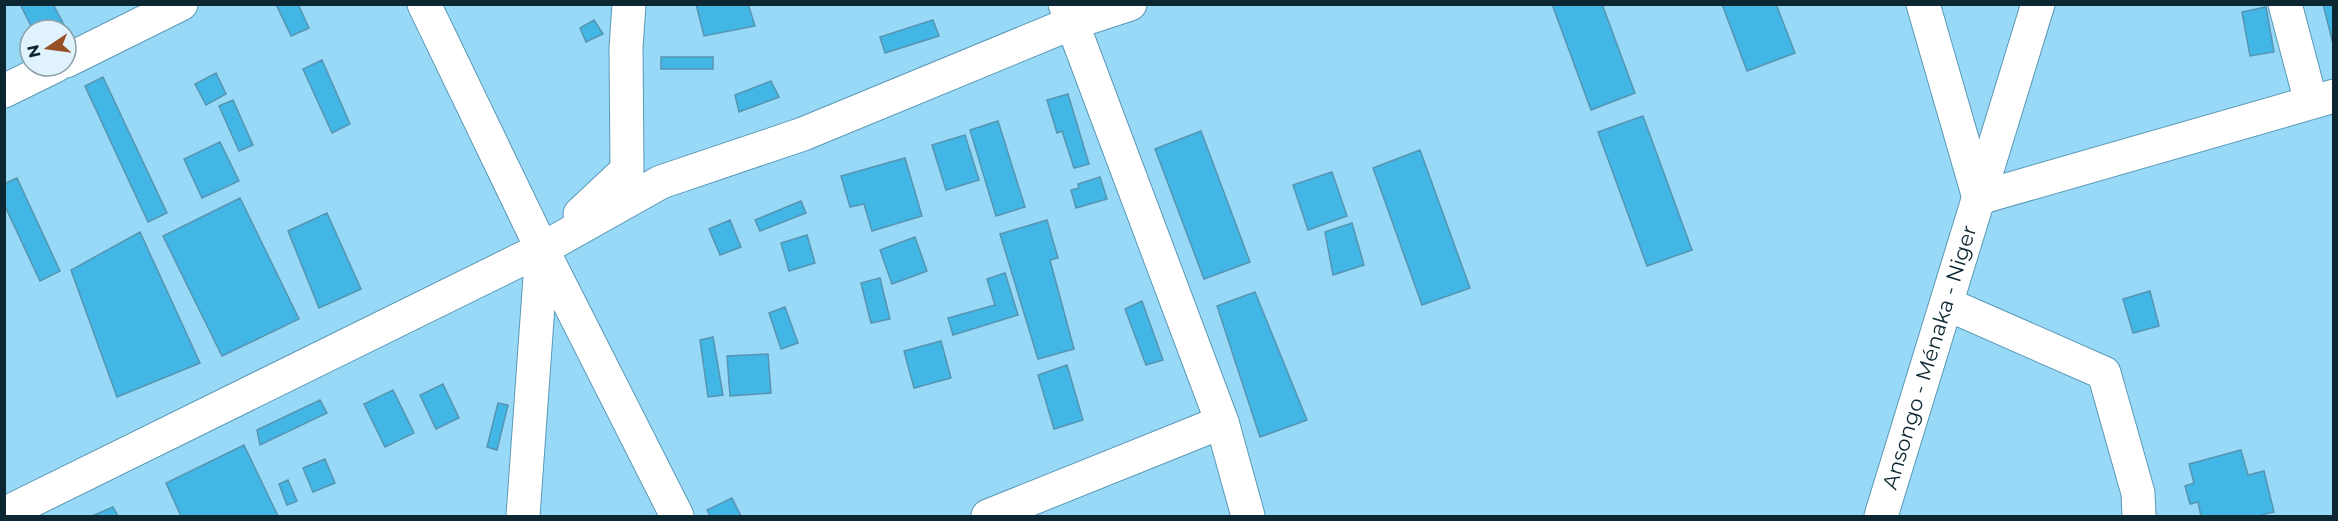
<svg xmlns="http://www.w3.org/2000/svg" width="2338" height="521" viewBox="0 0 2338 521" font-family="Montserrat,sans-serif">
  <rect width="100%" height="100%" fill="#98d9f8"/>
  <path fill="#42b6e5" stroke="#5695b2" stroke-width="1.5" d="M20,4h33l11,21 -10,5h-21z
    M276,4h22l11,24 -18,8z
    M696,4h52l7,22 -51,10z
    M1552,4h50l33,89 -44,17z
    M1722,4h54l19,49 -48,18z
    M2323,4h11v44z
    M2266,7l8,45 -24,4 -8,-44z
    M594,20l9,14 -17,8 -6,-14z
    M933,20l6,16 -54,17 -5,-16z
    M661,57h52v12h-52z
    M322,60l28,64 -18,9 -29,-64z
    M216,73l10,21 -20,11 -11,-21z
    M103,77l64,136 -19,9 -63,-136z
    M771,81l8,16 -40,15 -4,-17z
    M1068,94l21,70 -15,4 -12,-37 -5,2 -10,-33z
    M233,100l20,45 -14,6 -20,-45z
    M1643,116l49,134 -45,16 -49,-134z
    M998,121l27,86 -29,9 -26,-86z
    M1201,131l49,131 -46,17 -49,-130z
    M965,135l14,45 -33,10 -14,-45z
    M220,142l19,39 -37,17 -18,-39z
    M1420,150l50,138 -48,17 -49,-137z
    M905,158l17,58 -50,15 -8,-27 -14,3 -9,-31z
    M1332,172l15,44 -39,14 -15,-45z
    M1100,177l7,22 -31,9 -5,-18 8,-2 -1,-4z
    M17,178l43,93 -20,10 -36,-77v-20z
    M240,198l59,121 -77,37 -59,-120z
    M801,201l5,12 -46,18 -5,-11z
    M327,213l34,76 -42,19 -31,-77z
    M730,220l11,27 -21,8 -11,-26z
    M1047,220l11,38 -8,2 24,89 -36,10 -38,-125z
    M1352,223l12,42 -31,10 -8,-43z
    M140,232l60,131 -83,34 -46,-127z
    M807,235l8,28 -26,8 -8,-28z
    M915,237l12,34 -35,13 -12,-34z
    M1005,273l13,42 -65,20 -5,-17 47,-13 -8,-26z
    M880,278l10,41 -19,4 -10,-40z
    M2150,291l9,35 -26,7 -10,-34z
    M1255,292l52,128 -47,17 -43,-131z
    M1142,301l21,59 -17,5 -21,-56z
    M785,307l13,36 -17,6 -12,-36z
    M713,337l10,58 -15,2 -8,-57z
    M941,341l10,37 -37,10 -10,-37z
    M768,354l3,39 -41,3 -3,-40z
    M1067,365l16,55 -29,9 -16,-54z
    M443,384l16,34 -23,11 -16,-34z
    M393,390l21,43 -29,14 -21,-43z
    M320,400l7,13 -67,32 -3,-15z
    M498,403l10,2 -11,45 -10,-3z
    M244,445l34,71h-97l-15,-33z
    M2241,450l7,25 16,-4 10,41 -13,3v1h-60l-3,-14 -8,2 -5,-18 9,-3 -5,-19z
    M325,459l10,24 -22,9 -10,-24z
    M288,480l9,21 -10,4 -8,-21z
    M732,498l9,18h-31l-3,-6z
    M113,507l5,9h-26z"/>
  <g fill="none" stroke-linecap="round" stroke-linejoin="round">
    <g stroke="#5a99b6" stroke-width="35">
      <path id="minor" d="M424,4l118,245 135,267
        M1065,4l157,418 26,94
        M1923,4l56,194 355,-102
        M2285,4l26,98
        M66,61l115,-57
        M4,91l51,-25
        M580,214l47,-44 -1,-122 3,-44
        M1947,304l157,69 34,120 1,23
        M4,514l538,-265 119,-67 142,-48 269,-111 58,-19
        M523,516l19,-267
        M988,516l234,-94"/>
    </g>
    <g stroke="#5a99b6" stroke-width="35">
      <g id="major">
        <path id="s1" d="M1881,516l157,-512"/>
      </g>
    </g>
    <use href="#minor" stroke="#fff" stroke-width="33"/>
    <use href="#major" stroke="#fff" stroke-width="33"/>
  </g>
  <g text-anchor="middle" stroke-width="6" stroke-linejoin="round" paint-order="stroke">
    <g font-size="21" fill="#0c2732" stroke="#e0f3fc">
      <text dy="7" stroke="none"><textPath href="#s1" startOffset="166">Ansongo - Ménaka - Niger</textPath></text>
    </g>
  </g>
  <rect width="2338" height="521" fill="none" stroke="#0c2732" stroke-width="12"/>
  <g transform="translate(48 48) rotate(257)"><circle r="28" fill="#e0f3fc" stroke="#8ba1ab" stroke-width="1.5"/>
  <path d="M0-4.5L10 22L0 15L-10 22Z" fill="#965126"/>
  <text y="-9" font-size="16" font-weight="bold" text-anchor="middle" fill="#0c2732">N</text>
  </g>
</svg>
